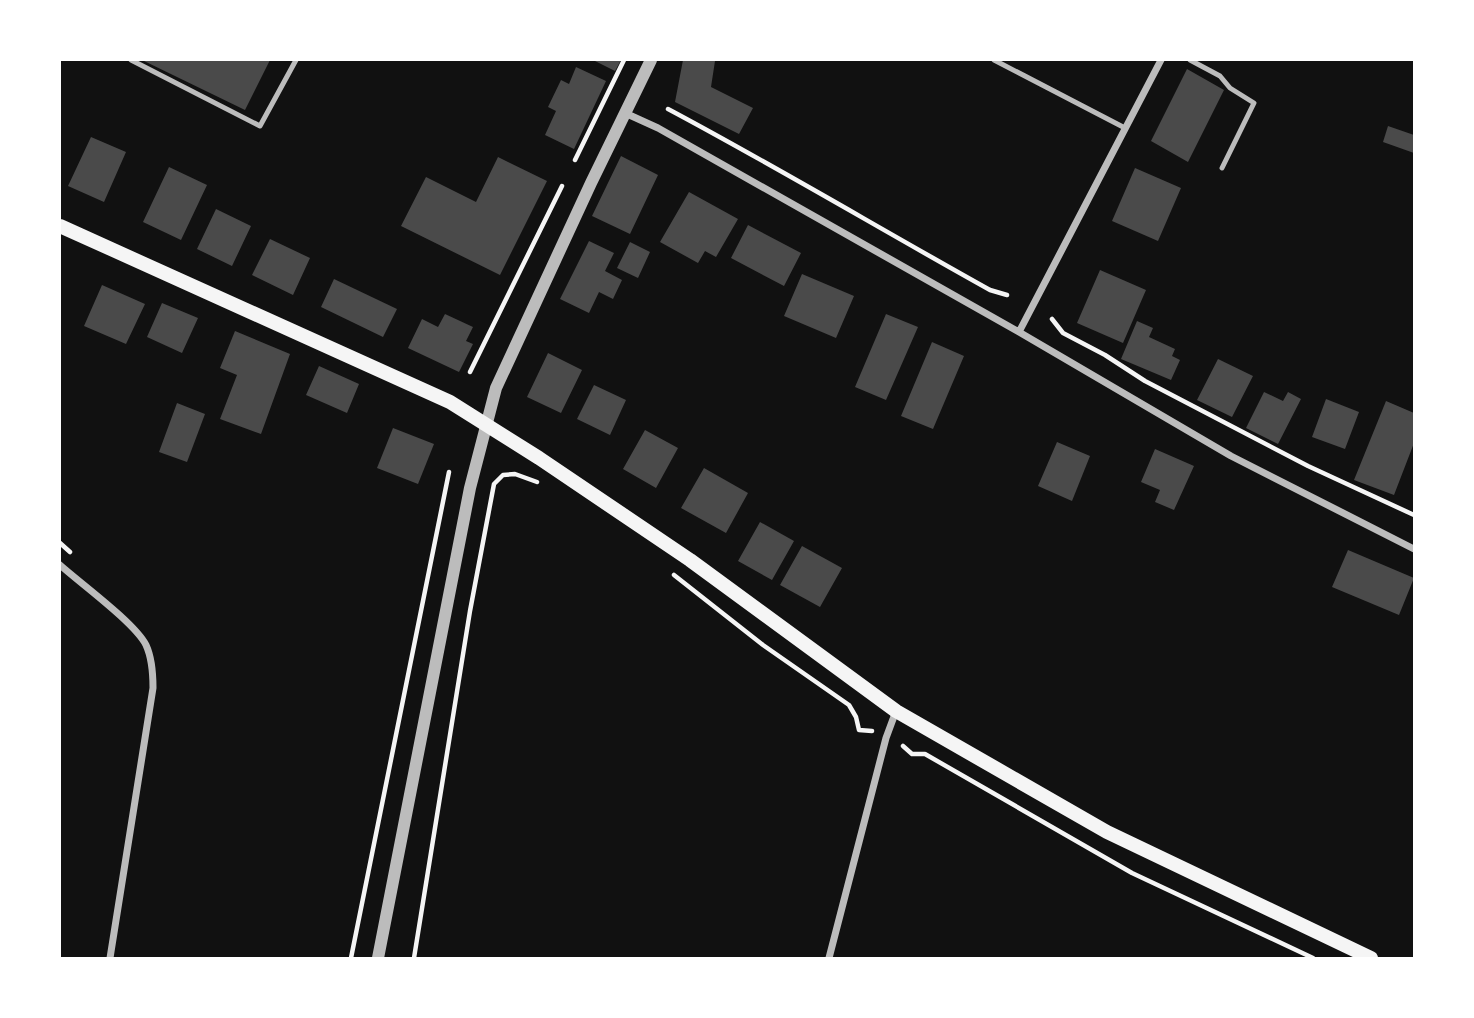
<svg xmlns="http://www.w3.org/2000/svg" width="1474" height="1018" viewBox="0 0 1474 1018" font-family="'Asap Condensed',sans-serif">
  <rect width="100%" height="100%" fill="#111"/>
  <path fill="#4a4a4a" d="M142,60h128l-25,50z
    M593,60h28l-6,11z
    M683,60l32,1 -4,26 42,21 -14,26 -64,-32z
    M576,67l30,14 -32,68 -29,-14 11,-24 -8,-4 13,-27 8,4z
    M1187,69l37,21 -36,72 -37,-21z
    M1388,126l26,9v18l-31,-11z
    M91,137l35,15 -22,50 -36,-16z
    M621,156l37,19 -28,59 -38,-18z
    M498,157l49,24 -47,94 -99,-49 25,-49 50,25z
    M169,167l38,18 -26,55 -38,-18z
    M1135,168l46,20 -23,53 -46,-20z
    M689,192l49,27 -22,38 -11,-6 -7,12 -38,-21z
    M216,209l35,17 -19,40 -35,-17z
    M748,225l53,28 -17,33 -53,-28z
    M270,239l40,19 -17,37 -41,-20z
    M589,241l25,12 -9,18 17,9 -9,19 -14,-7 -10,21 -29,-14z
    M630,242l20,10 -12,26 -21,-10z
    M1100,270l46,20 -23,53 -46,-20z
    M802,274l52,22 -18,42 -52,-22z
    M334,279l63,30 -14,28 -62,-30z
    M102,285l43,19 -19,40 -42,-18z
    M162,303l36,15 -16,35 -35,-16z
    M445,314l28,13 -7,14 7,3 -14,28 -51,-24 14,-29 16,8z
    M886,314l32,13 -32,73 -31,-13z
    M1137,321l16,7 -4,9 26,12 -3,7 8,4 -9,20 -50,-21z
    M235,331l55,23 -29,80 -41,-15 17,-44 -17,-7z
    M932,342l32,14 -31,73 -32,-13z
    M548,353l34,17 -21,43 -34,-16z
    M1218,359l35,17 -21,41 -35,-17z
    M319,366l40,18 -12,29 -41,-18z
    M594,385l32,15 -16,35 -33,-16z
    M1264,392l19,9 5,-9 13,7 -23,45 -32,-16z
    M1326,399l33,13 -14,37 -33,-12z
    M1386,401l28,12v30l-20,52 -40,-15z
    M177,403l28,11 -18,48 -28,-10z
    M393,428l41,16 -16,40 -41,-16z
    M645,430l33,18 -22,40 -33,-19z
    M1057,442l33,14 -18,45 -34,-15z
    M1155,449l39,17 -20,44 -19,-8 5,-12 -19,-8z
    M704,468l44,25 -22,40 -45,-25z
    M760,522l34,19 -22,39 -34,-19z
    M802,546l40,22 -22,39 -40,-22z
    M1348,550l66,28 -15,37 -67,-28z"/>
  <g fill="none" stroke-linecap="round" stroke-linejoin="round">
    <path stroke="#f5f5f5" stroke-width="4.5" d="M668,109c109,58 214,121 322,181l17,5
      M575,160l49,-100
      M1052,319l11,14 42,22 40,26 163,85 106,49
      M470,372l92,-186
      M60,543l10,9
      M674,575l89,70 86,60 7,12 3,13 13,1
      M903,746l9,8h13l207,119 181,85
      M351,958l98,-486
      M414,958l56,-347 24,-127 9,-9 12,-1 22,8"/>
    <path stroke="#bcbcbc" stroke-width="5" d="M131,60l129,66 36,-66
      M994,60l131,68
      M1190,60l30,16 10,12 24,15 -32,65"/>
    <path stroke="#bcbcbc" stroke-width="7" d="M625,113l33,15 361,204 212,124 183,93
      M1019,332l142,-272
      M60,565c20,18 75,58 86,80 6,13 7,28 7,43l-43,270
      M829,958l57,-220 10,-27"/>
    <path stroke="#bcbcbc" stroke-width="12" d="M378,958l92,-470 26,-100 95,-205 60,-123"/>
    <path stroke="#f5f5f5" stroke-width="14" d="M60,226l390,176 89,56 151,102 206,151 211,121 264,126"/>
  </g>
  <rect width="1474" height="1018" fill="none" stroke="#ffffff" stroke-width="122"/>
</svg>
